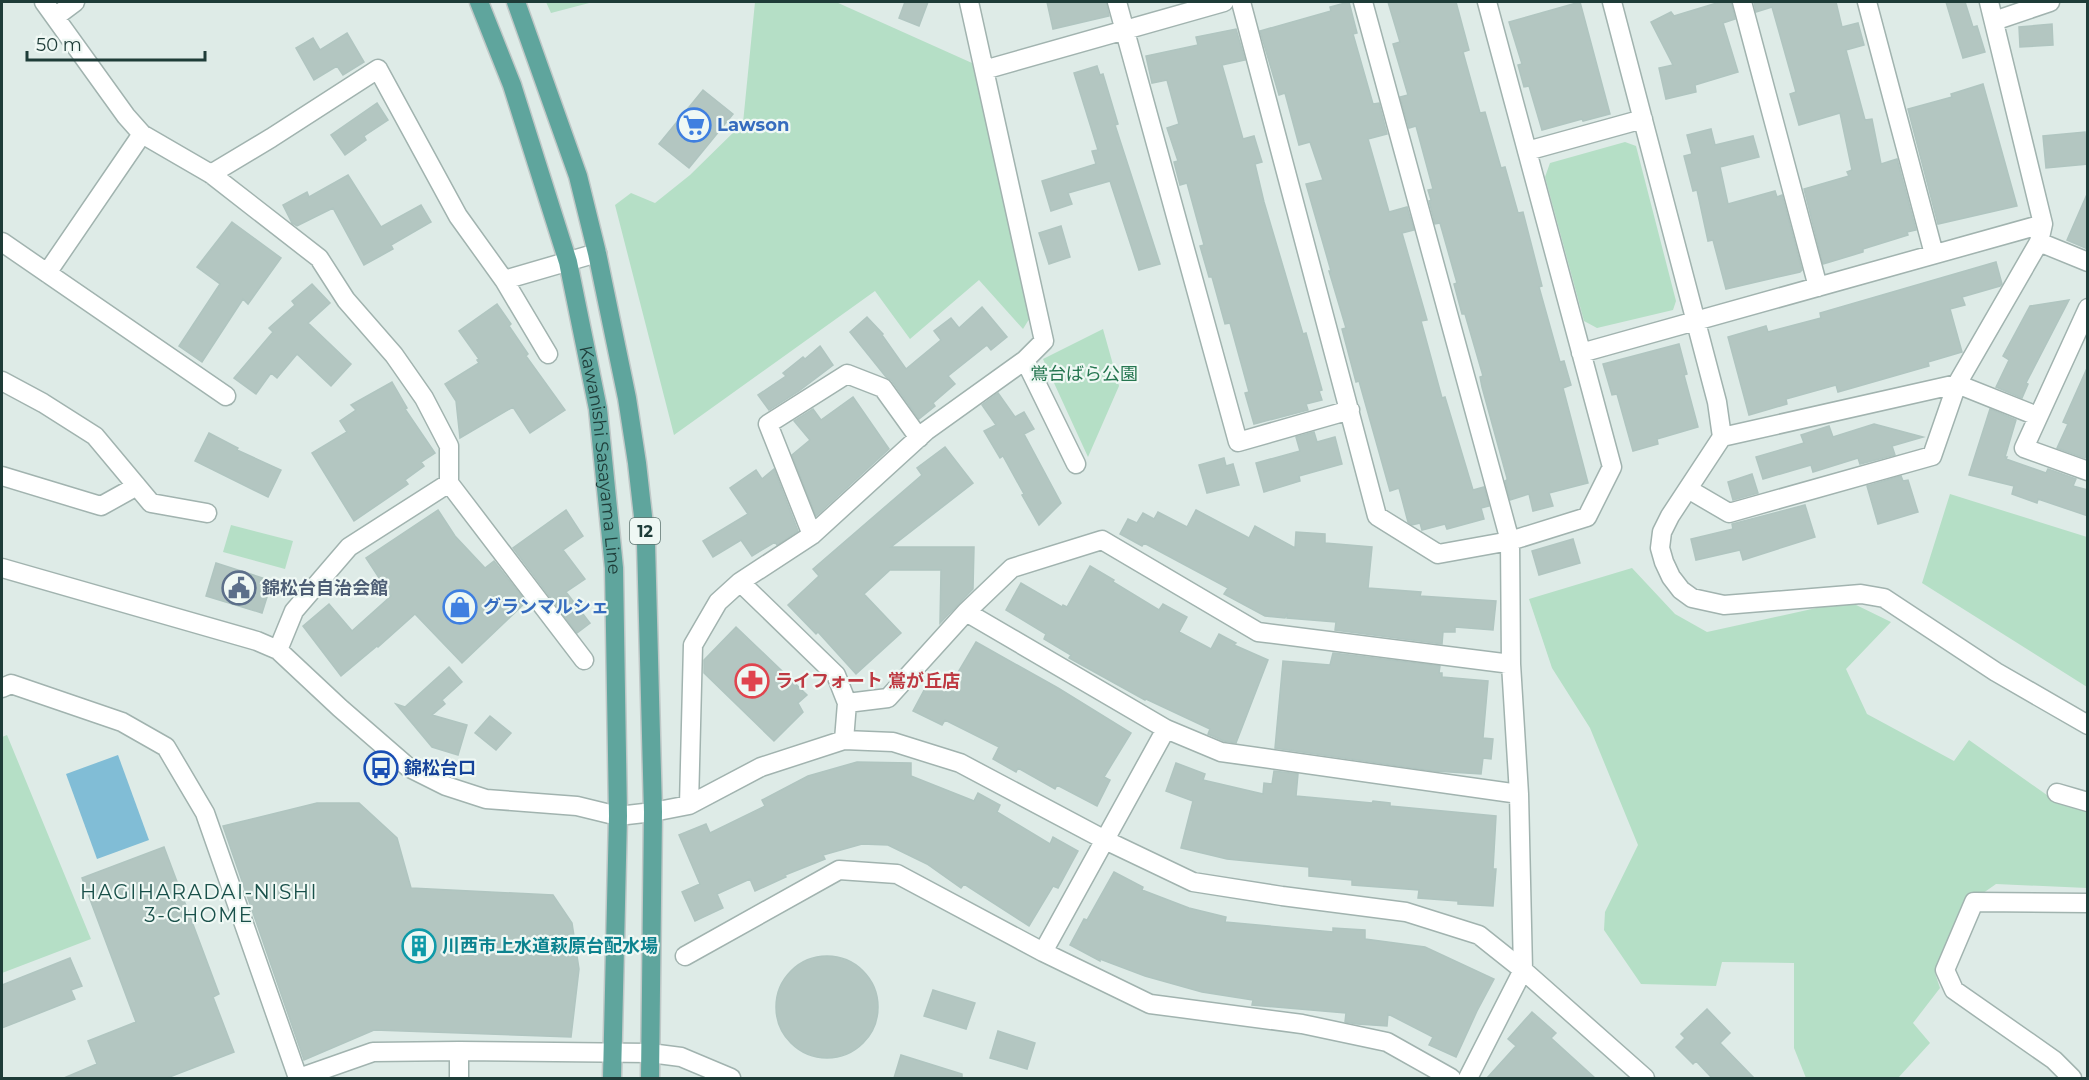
<svg xmlns="http://www.w3.org/2000/svg" width="2089" height="1080" viewBox="0 0 2089 1080" font-family="Montserrat,'Noto Sans JP',sans-serif">
  <rect width="100%" height="100%" fill="#deebe7"/>
  <path fill="#b5dfc6" d="M546,2h47l-42,11z
    M755,2h81l136,61 59,253 -8,13 -44,-49 -69,59 -35,-48 -201,144 -59,-230 16,-12 24,10 35,-28 53,-52z
    M1625,142l11,4 40,155 -3,9 -76,18 -13,-7 -39,-144 5,-14z
    M1103,329l16,57 -31,71 -45,-98z
    M1950,494l137,43v150l-165,-104z
    M231,525l62,16 -8,28 -62,-17z
    M1632,568l43,46 32,18 141,-31 43,21 -45,47 21,45 87,47 15,-21 85,60 33,11v77l-91,-4 -34,24 -27,65 5,15 -27,35 17,20 -32,35h-92l-12,-30v-85l-72,-1 -6,24 -75,-2 -37,-54 1,-18 33,-67 -48,-117 -38,-60 -23,-69z
    M7,735l84,204 -89,34v-236z"/>
  <path fill="#81bdd6" d="M118,755l31,85 -52,19 -31,-85z"/>
  <path fill="#b3c6c1" stroke="#b0c5c0" stroke-width="1.5" d="M905,2h23l-9,24 -20,-8z
    M1047,2h59l3,14 -56,13z
    M1349,2l8,31 -4,1 20,70 6,-1 8,31 -19,5 21,73 18,-5 7,23 -12,3 25,87 -6,1 21,77 3,-1 28,93 11,-3 5,19 -8,2 3,11 -37,10 -2,-5 -23,6 -2,-7 -8,2 -4,-3 -9,-34 -9,3 -31,-110 -3,1 -14,-53 4,-1 -17,-57h2l-25,-87 17,-4 -13,-38 -11,3 -14,-52 -6,2 -19,-64 71,-20 -1,-4z
    M1388,2h68l13,48 -6,2 17,61 5,-1 16,56 4,-1 13,46 5,-1 19,74 -3,1 21,75 4,-1 7,24 -8,3 25,95 -39,10 4,13 -20,5 -4,-17 -19,6 -5,-19 2,-1v-2l-25,-91 -2,-10 3,-1 -18,-62h-3l-8,-30 3,-1 -17,-60 -5,1 -6,-23 2,-1 -3,-10 5,-1 -17,-63 -7,2 -9,-31 8,-2 -15,-51 7,-2z
    M1580,2l30,112 -27,7 -1,-2 -40,11 -13,-44 -5,1 -6,-22 4,-1 -13,-42z
    M1720,2h11l4,17 -12,4 15,49 -43,13 1,7 -30,7 -7,-31 14,-3 -22,-43 20,-10 3,4z
    M1754,2h82l6,25 16,-4 6,22 -18,5 19,70 7,-1 9,45 16,-5 19,71 -9,2 1,3 -45,14v3l-40,12 -19,-75 45,-13 -2,-4 5,-2 -12,-57 -41,12 -9,-31 6,-2 -24,-85 -16,5z
    M1946,2h19l8,25 4,-1 8,26 -22,6z
    M2052,24l1,21 -33,2 -1,-20z
    M1236,29l9,31 -23,5 21,74 11,-3 8,26 -7,2 9,38 39,132 3,-1 16,57 -3,1 3,9 -16,4 2,6 -54,14 -9,-31 4,-1 -19,-69 -5,1 -13,-47h-3l-9,-31 4,-1 -17,-62 -7,2 -6,-23 4,-1 -11,-33 12,-4 -12,-44 -15,3 -6,-27 52,-11 -2,-8z
    M347,33l17,29 -21,13 -6,-9 -23,14 -18,-32 17,-10 7,12z
    M1097,66l3,9 3,-1 15,50 -3,1 45,139 -21,6 -29,-89 -42,12 4,11 -21,7 -9,-30 54,-17 -4,-13 6,-1 -24,-77z
    M1983,84l34,122 -79,18 -30,-115 44,-12 -1,-3z
    M703,90l30,24 -44,54 -30,-24z
    M377,103l11,17 -24,16 2,4 -21,15 -14,-20z
    M1711,129l4,16 38,-9 6,21 -39,10 8,37 47,-13 2,6 5,-2 20,75 -2,2 -74,17 -13,-49 -5,1 -11,-51 -4,1 -9,-35 8,-2 -5,-19z
    M2085,132l3,32 -42,4 -3,-32z
    M348,175l33,52 40,-22 10,17 -40,23 2,4 -29,16 -31,-57 -36,18 -5,-3 -9,-18 24,-13 2,5z
    M2088,192v57l-21,-9z
    M232,222l49,36 -33,46 -5,-5 -41,63 -23,-16 41,-62 -23,-17z
    M1061,226l9,31 -21,7 -10,-31z
    M1996,262l6,22 -2,2 -38,11 3,8 -15,4 12,43 -34,10 1,4 -91,26 -2,-7 -50,14 1,5 -38,11 -21,-78 38,-11 2,6 53,-14 -1,-5z
    M312,284l18,19 -22,20 43,41 -20,22 -34,-32 -20,24 -6,-5 -15,21 -22,-16 39,-46 -4,-4 26,-23 -3,-4z
    M2069,300l-43,83 2,1 -6,14 -26,-11 13,-27 -6,-4 27,-50z
    M497,304l14,20 -2,2 19,28 -2,2 39,54 -35,23 -17,-26 -53,31 -4,-37 -11,-17 34,-21 -2,-3 2,-1 -20,-28z
    M982,307l25,30 -16,13 -4,-5 -39,31 7,8 -22,19 2,3 -16,13 -27,-38 -6,-4 -36,-45 17,-15 16,17 -1,1 24,34 35,-29 -7,-9 17,-13 8,10z
    M1679,344l8,30 -3,1 14,52 -41,12 1,5 -25,7 -16,-57 -5,1 -9,-31z
    M820,346l13,19 -34,26 -30,19 -11,-15 28,-19 -3,-3 20,-16 2,2z
    M2088,366v86l-3,6 -28,-10 11,-24 -5,-2z
    M392,382l15,26 -2,1 30,44 -14,9 3,4 -19,14 3,4 -54,37 -42,-68 35,-21 -7,-11 16,-11 -5,-5z
    M998,393l17,24 9,-5 10,17 -10,5 37,69 -22,22 -17,-30 2,-1 -21,-38 -3,2 -16,-27 12,-6 -14,-20z
    M853,397l36,52 -73,67 -24,-61 18,-15 -16,-19 19,-12 8,11z
    M1990,409l26,11 -11,37h2l-1,2 40,14 2,-4 28,10 -3,7 15,4v26l-50,-17 -1,4 -25,-9 2,-8 -45,-11z
    M1874,424l49,13 -31,9 3,9 -35,9 -2,-6 -45,14 -2,-7 -48,14 -7,-22 48,-14 -3,-8 28,-9 4,11z
    M1314,432l3,10 18,-5 7,27 -43,12 1,5 -36,11 -8,-29 44,-12 -4,-14z
    M209,433l29,15 -1,2 44,20 -13,27 -73,-36z
    M945,447l28,36 -82,64h83l-1,42 -33,34 1,-53h-51l-26,24 37,39 -45,41 -38,-42 -2,2 -28,-29 31,-29 -6,-7 109,-94 -5,-7z
    M1224,458l2,8 7,-2 6,21 -32,8 -8,-28z
    M774,469l24,62 -21,14 -2,-3 -23,14 -11,-16 -28,17 -10,-16 45,-27 -18,-26 26,-18 6,9z
    M1752,474l6,19 -25,7 -5,-18z
    M1901,476l2,5 5,-1 10,32 -40,12 -11,-38z
    M1805,505l10,32 -72,23 -3,-10 -44,10 -5,-21 42,-10 -1,-5z
    M438,510l17,26 30,32 9,-7 32,41 -64,61 -47,-49 -37,33 -1,-1 -36,30 -38,-50 26,-22 23,27 39,-35 -25,-38z
    M566,510l17,26 -20,14 22,29 -19,13 24,31 -13,10 -64,-85z
    M1196,510l53,28 6,-12 40,22 1,-16 29,2v9l47,4 -4,41 53,4 -1,4 76,5 -3,29 -38,-3v5h-12l-1,12 -107,-14 1,-8 -49,-4v-5l-2,5 -20,-2 -41,-22 4,-6 -84,-45 -2,3 -22,-12 8,-15 9,4 6,-10 11,6 4,-7 29,15z
    M1573,539l7,24 -41,12 -7,-24z
    M216,563l56,18 -10,32 -56,-17z
    M1090,566l24,14 -1,2 46,28 4,-6 24,13 -8,15 32,17 8,-15 17,9 -2,2 34,15 -32,83 -12,-2 -16,-7 2,-5 -64,-30 -1,1 -76,-42 2,-3 -27,-16 2,-5 -40,-24 15,-27 41,24 1,-2 4,2z
    M736,627l71,68 -9,8 5,9 -29,29 -70,-68v-13z
    M976,642l82,46 73,45 -27,44 6,3 -13,26 -40,-21 -2,4 -37,-21 -2,4 -23,-13 6,-12 -54,-27 -3,5 -29,-14 16,-30 18,10z
    M1333,653l107,13 -1,7h3v4l46,4 -5,57 10,1 -2,20 -8,-1 -2,16 -47,-3 -159,-23 8,-87 47,4z
    M449,667l13,15 -20,18 3,4 -13,11 35,10 -9,30 -26,-8 -36,-43 9,3z
    M490,716l21,17 -15,17 -21,-17z
    M857,762l54,1v13l63,25 4,-8 22,12 -3,7 53,32 3,-7 25,14 -20,37 -5,-2 -24,40 -65,-42 -3,4 -34,-24 -39,-19 -26,-1 -39,11 2,4 -40,16 1,2 -31,14 -5,-12 -33,15 6,14 -28,13 -13,-29 18,-8 -21,-49 27,-11 4,9 55,-27 -3,-6 46,-24z
    M1176,763l29,11 -2,6 60,14 1,-11 8,1 2,-13 24,3 -2,22 76,7 1,-2 17,2v3l106,10 -3,53h3l-3,37 -35,-2v-3l-40,-3 1,-8 -67,-5v-5l-43,-4v-9l-82,-8 -46,-11 12,-47 -27,-10z
    M317,803h42l38,35 14,50 142,7 19,28 7,46 -8,68 -197,-7 -70,30 -81,-234z
    M164,847l55,147 -6,3 21,55 -67,26h-103l33,-14 -9,-23 48,-19 -54,-144z
    M1114,872l29,15 -1,3 47,18 37,9 -1,5 108,10v-4l32,2v9l60,8 69,32 -17,32 -21,46 -27,-12 4,-8 -45,-23 -1,12 -30,-2 -12,-2 1,-9 -94,-8 1,-5 -51,-8 -57,-16 -45,-17v2l-30,-16 14,-26 3,1z
    M776 1007a51 51 0 1 1 102 0a51 51 0 1 1-102 0Z
    M70,958l12,28 -11,4 4,9 -73,29v-43z
    M933,990l42,13 -9,26 -42,-13z
    M1707,1009l23,24 -10,10 34,35h-42l-16,-17 -3,3 -17,-17 9,-9 -4,-4z
    M1532,1012l24,21 -5,5 44,40h-108l29,-32 -8,-7z
    M998,1031l37,12 -8,26 -37,-11z
    M901,1055l61,19v4h-68z"/>
  <g fill="none" stroke-linecap="round" stroke-linejoin="round">
    <g stroke="#a1b3af" stroke-width="21">
      <path id="minor" d="M44,2l82,114 16,18 69,40 108,84 27,42 48,55 30,43 25,48v37
        M969,2l75,339 -19,19 51,104
        M1117,2l121,440 112,-32
        M1241,2l136,514 61,38 72,-13 77,-24 25,-50 -125,-465
        M1363,2l147,539 1,123 8,130 4,176 -55,108
        M1612,2l105,400 5,35 -52,79 -8,16 -2,16 4,14 7,15 10,13 11,8 32,7 137,-11 23,4 112,74 92,53
        M1742,2l76,285
        M1867,2l67,252
        M55,17l20,-15
        M1994,21l56,-19
        M984,70l240,-68
        M1527,151l116,-32
        M211,174l60,-36 107,-69 80,147 46,64 93,-27
        M2,242l224,154
        M2039,242l49,20
        M47,273l95,-139
        M504,280l44,74
        M2088,308l-64,140 64,23
        M1581,353l462,-129
        M2,381l41,22 52,33 56,67 56,10
        M1722,437l235,-53 82,-142 4,-18 -54,-222
        M2,476l99,30 36,-20
        M1688,489l41,24 203,-57 25,-72 80,32
        M812,535l-44,-111 79,-50 36,14 36,50
        M2,568l255,73 21,9 62,58 68,59 38,19 40,13 91,7 41,10 35,-4 36,-7 72,-38 83,-27 49,2 67,21 145,77 88,42 89,14 124,16 73,23 44,35 122,108
        M966,612l200,117 55,23 298,42
        M278,650l16,-39 55,-64 100,-64 135,177
        M2,688l9,-4 111,38 44,25 39,66 93,265
        M847,703l-11,-28 -96,-93 72,-47 114,-104 99,-71
        M844,740l3,-37 41,-5 78,-86 46,-44 90,-28 156,92 253,32
        M2057,793l31,9
        M689,805l4,-160 25,-43 22,-20
        M1043,952l123,-223
        M685,956l154,-86 58,4 146,78 107,52 152,20 85,18 64,36
        M299,1078l74,-26 86,-1 191,2 31,4 50,21
        M459,1078v-27
        M2072,1078l-18,-18 -100,-70 -9,-20 29,-68 114,1"/>
    </g>
    <g stroke="#c0c8c7" stroke-width="21">
      <g id="major">
        <path id="s1" d="M479,2l33,83 56,177 30,147 16,159 4,248 -6,262"/>
        <path d="M516,2l62,174 19,77 30,145 10,65 9,80 7,269 -3,266"/>
      </g>
    </g>
    <use href="#minor" stroke="#fff" stroke-width="18"/>
    <use href="#major" stroke="#5fa59d" stroke-width="18"/>
  </g>
  <defs>
    <g id="supermarket-ring" transform="scale(1.725)"><circle r="9.5" fill="#eff8f4" stroke="#3f7fe0" stroke-width="1.5"/><path d="M-6-5.5h2.5l.6 2H6L4.5 2H-2.5L-4.4-4H-6ZM-1.5 3.2a1.3 1.3 0 1 0 .1 0ZM3 3.2a1.3 1.3 0 1 0 .1 0Z" fill="#3f7fe0"/></g>
    <g id="civic-ring" transform="scale(1.725)"><circle r="9.5" fill="#eff8f4" stroke="#5c6f8a" stroke-width="1.5"/><path d="M-.6-6.5H3V-4.5H.6V-3L4-1V1h2V6H-6V1h2V-1L-.6-3ZM-1.2 2.5V6h2.4V2.5Z" fill="#5c6f8a"/></g>
    <g id="shop-ring" transform="scale(1.725)"><circle r="9.5" fill="#eff8f4" stroke="#3f7fe0" stroke-width="1.5"/><path d="M-5-2.5h2.3a2.7 3.5 0 0 1 5.4 0H5L5.5 6h-11ZM-1.5-2.5h3a1.5 2.3 0 0 0-3 0Z" fill="#3f7fe0"/></g>
    <g id="pharmacy-ring" transform="scale(1.725)"><circle r="9.5" fill="#eff8f4" stroke="#e0444e" stroke-width="1.5"/><path d="M-2-6h4v4h4v4h-4v4h-4v-4h-4v-4h4Z" fill="#e0444e"/></g>
    <g id="bus-ring" transform="scale(1.725)"><circle r="9.5" fill="#eff8f4" stroke="#1a4fb4" stroke-width="1.5"/><path d="M-5-6H5V4H4V6H2V4H-2V6H-4V4H-5ZM-3.5-4V0h7V-4ZM-3.5 1.2v1.5H-2V1.2ZM2 1.2v1.5H3.5V1.2Z" fill="#1a4fb4"/></g>
    <g id="building-ring" transform="scale(1.725)"><circle r="9.5" fill="#eff8f4" stroke="#0f9aa8" stroke-width="1.5"/><path d="M-4-6H4V6H1V3H-1V6H-4ZM-2.5-4.3h1.7v1.8h-1.7ZM.8-4.3h1.7v1.8H.8ZM-2.5-1h1.7V.8h-1.7ZM.8-1h1.7V.8H.8Z" fill="#0f9aa8"/></g>
  </defs>
  <g fill-rule="evenodd">
    <use href="#supermarket-ring" x="694" y="125"/>
    <use href="#civic-ring" x="239" y="588"/>
    <use href="#shop-ring" x="460" y="607"/>
    <use href="#pharmacy-ring" x="752" y="681"/>
    <use href="#bus-ring" x="381" y="768"/>
    <use href="#building-ring" x="419" y="946"/>
  </g>
  <g text-anchor="middle" stroke-width="4.5" stroke-linejoin="round" paint-order="stroke">
    <rect fill="#eff8f4" stroke="#5d7470" stroke-width="1.5" x="630" y="518" width="30" height="26" rx="4.5"/>
    <g font-size="16" font-weight="bold" fill="#1e3c38">
      <text x="645" y="537">12</text>
    </g>
    <g font-size="18" font-weight="bold" fill="#366cbe" stroke="#eff8f4" text-anchor="start">
      <text x="717" y="131">Lawson</text>
      <text x="483" y="613">グランマルシェ</text>
    </g>
    <g font-size="18" fill="#257650" stroke="#eff8f4">
      <text x="1084" y="380">鴬台ばら公園</text>
    </g>
    <g font-size="18" fill="#1e3c38" stroke="#eff8f4">
      <text dy="6" stroke="none"><textPath href="#s1" startOffset="476">Kawanishi Sasayama Line</textPath></text>
    </g>
    <g font-size="18" font-weight="bold" fill="#4e5e75" stroke="#eff8f4" text-anchor="start">
      <text x="262" y="594">錦松台自治会館</text>
    </g>
    <g font-size="18" font-weight="bold" fill="#be3a42" stroke="#eff8f4" text-anchor="start">
      <text x="775" y="687">ライフォート 鴬が丘店</text>
    </g>
    <g font-size="18" font-weight="bold" fill="#164399" stroke="#eff8f4" text-anchor="start">
      <text x="404" y="774">錦松台口</text>
    </g>
    <g font-size="18" font-weight="bold" fill="#0d838f" stroke="#eff8f4" text-anchor="start">
      <text x="442" y="952">川西市上水道萩原台配水場</text>
    </g>
    <g font-size="20" letter-spacing="1.5" fill="#19504a" stroke="#eff8f4">
      <text x="199" y="899">HAGIHARADAI-NISHI<tspan x="199" dy="23">3-CHOME</tspan></text>
    </g>
  </g>
  <rect width="2089" height="1080" fill="none" stroke="#1e3c38" stroke-width="6"/>
  <path d="M27 51v9h178v-9" fill="none" stroke="#1e3c38" stroke-width="3"/>
  <text x="36" y="51" font-size="18" fill="#1e3c38" stroke="#eff8f4" stroke-width="4.5" paint-order="stroke">50 m</text>
</svg>
